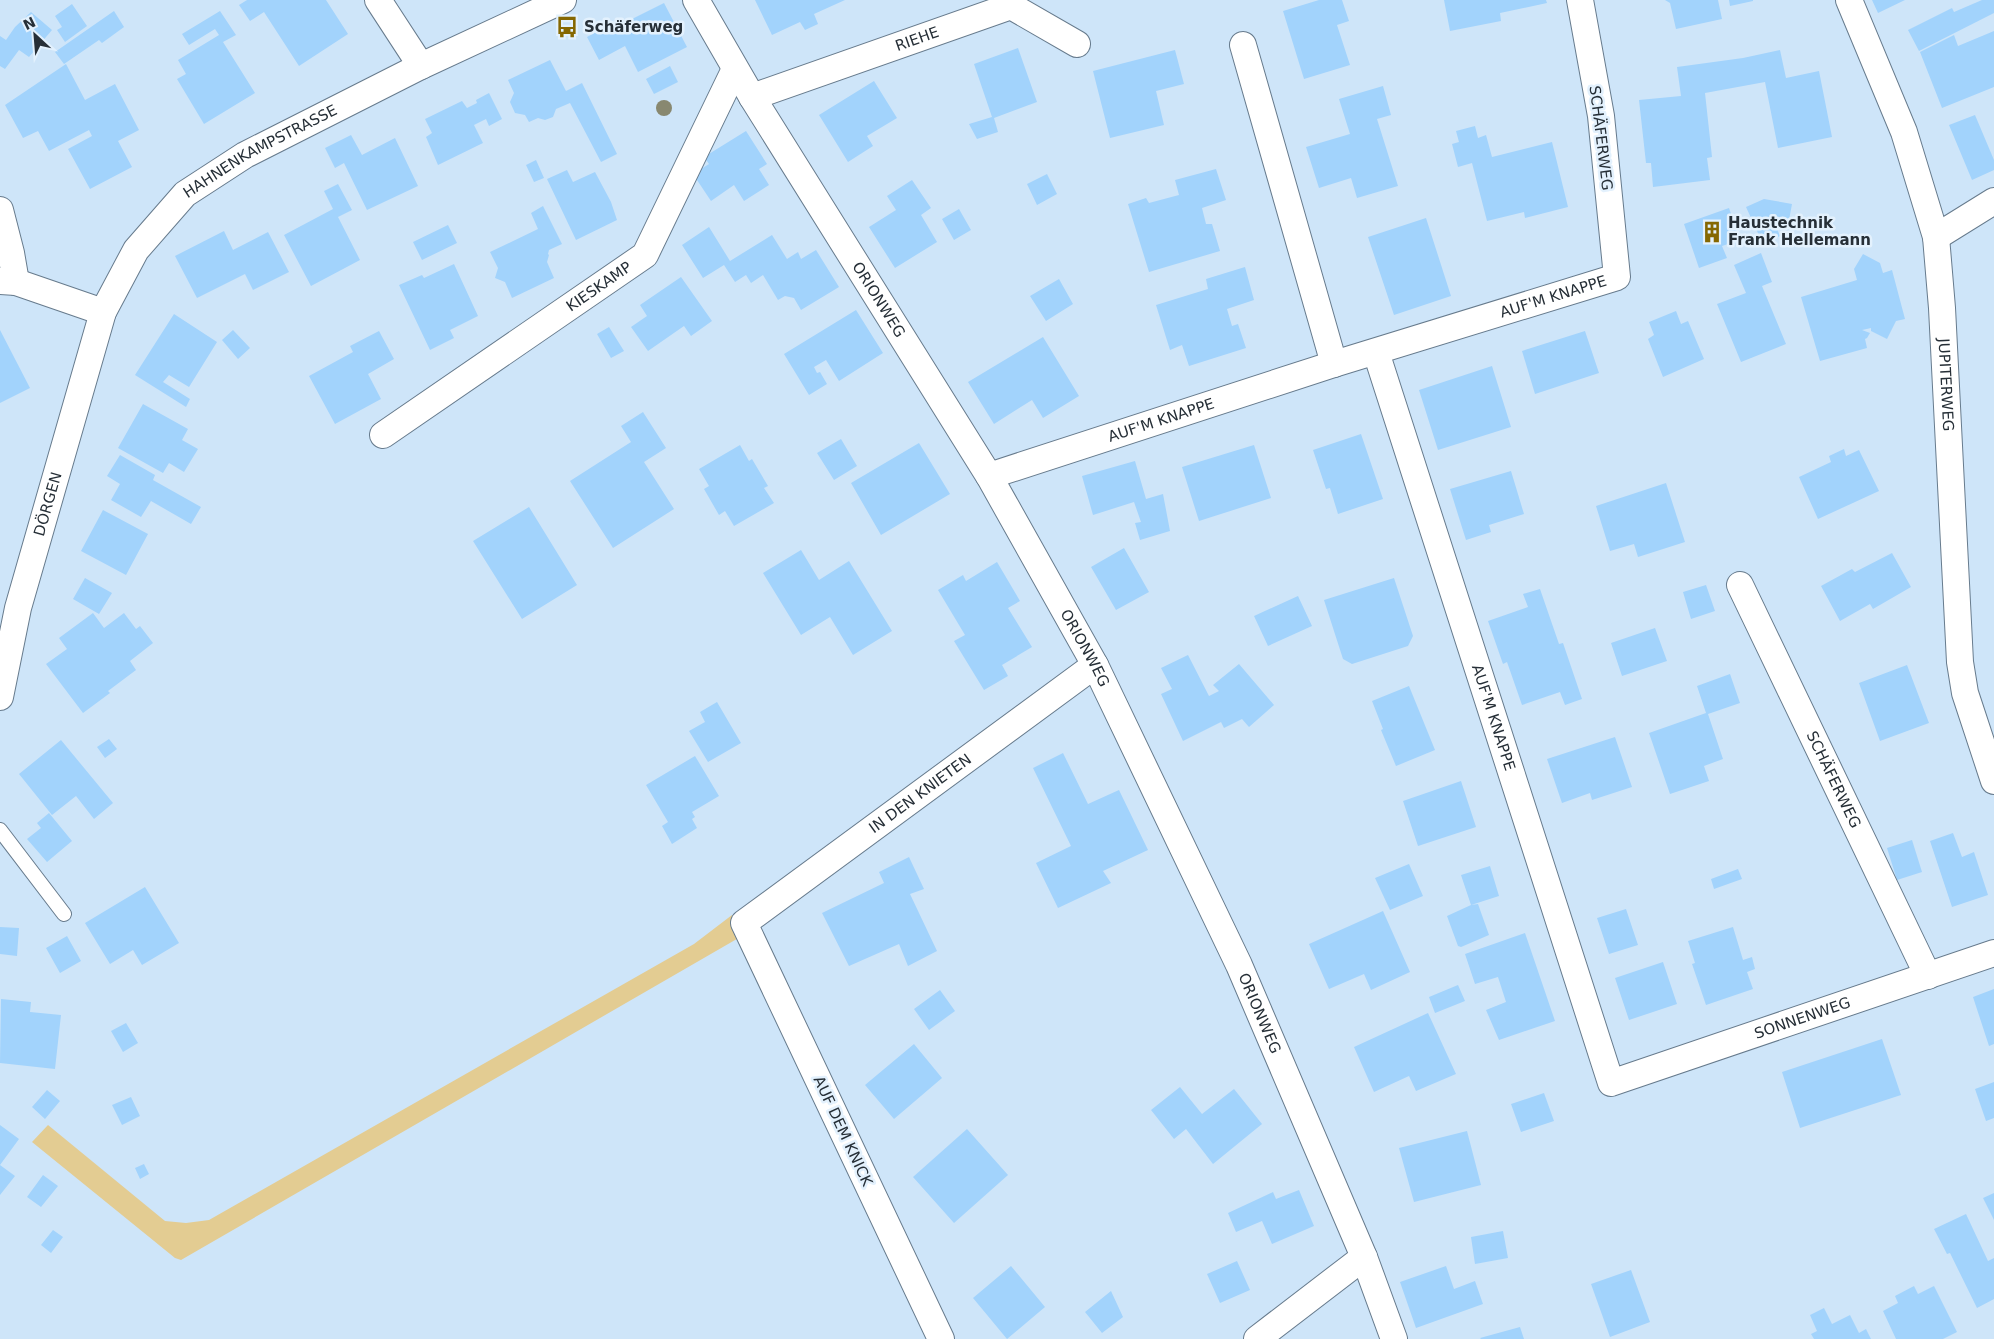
<svg xmlns="http://www.w3.org/2000/svg" width="1994" height="1339" viewBox="0 0 1994 1339" font-family="'DejaVu Sans',sans-serif">
  <rect width="100%" height="100%" fill="#cee5f9"/>
  <path fill="#e3cc92" d="M732,915l10,21 -561,324 -6,-2 -143,-116 16,-17 117,96 21,2 23,-3 485,-276z"/>
  <path fill="#a2d3fc" d="M247,0h79l22,34 -49,32 -35,-54 -14,9 -11,-16z
    M755,0h90l-31,14 4,10 -13,6 -5,-8 -28,13z
    M1319,0h23l7,21 -12,4 13,40 -46,14 -21,-68z
    M1444,0h102l1,3 -47,10 1,8 -51,10z
    M1665,0h53l4,19 -46,10 -6,-26z
    M1729,0h24v1l-23,5z
    M1872,0h33l-27,13z
    M1982,0h12v13l-75,38 -11,-21 44,-22 2,4z
    M664,3l23,44 -49,25 -13,-26 -26,14 -12,-23 28,-15 3,4z
    M72,4l15,22 -22,16 -8,-12 5,-3 -7,-11z
    M114,11l10,16 -22,16 -3,-3 -35,24 -9,-12z
    M220,11l16,24 -13,7 32,51 -51,31 -27,-45 9,-5 -8,-14 41,-25 -4,-6 -26,16 -7,-11z
    M31,12l21,18 -23,27 -10,-7 -14,19 -5,-3v-30l6,4 9,-13z
    M1994,31v56l-52,21 -22,-56 34,-17 4,11z
    M1018,48l19,54 -43,16 4,14 -21,7 -8,-15 23,-7 -18,-53z
    M1175,50l9,34 -28,7 8,34 -54,13 -17,-67z
    M1780,50l6,28 33,-7 13,66 -54,11 -13,-66 -60,11 7,64 -5,1 3,22 -57,7 -2,-24h-5l-7,-63 42,-4 -4,-29 66,-9z
    M550,60l16,31 16,-8 35,71 -16,8 -31,-59 -14,6 -3,8 -8,3 -7,-2 -9,4 -4,-7 -10,-2 -5,-11 4,-9 -6,-13z
    M66,64l19,36 30,-16 24,46 -21,11 14,26 -42,22 -22,-40 24,-13 -3,-6 -40,21 -11,-20 -15,7 -18,-33z
    M670,66l8,16 -24,12 -8,-15z
    M874,81l23,37 -30,18 6,10 -25,16 -29,-47z
    M1383,86l8,29 -14,4 21,67 -41,12 -6,-20 -32,10 -13,-41 44,-13 -11,-35z
    M489,93l13,26 -13,7 -3,-7 -12,6 9,18 -45,22 -12,-28 6,-4 -7,-14 37,-18 5,7 10,-5 -1,-3z
    M1975,115l19,45v10l-22,10 -23,-55z
    M1475,126l3,12 8,-3 6,22 60,-15 16,65 -43,11 -1,-6 -37,9 -15,-58 -14,4 -6,-23 7,-2 -3,-11z
    M746,131l21,33 -8,5 10,16 -25,16 -10,-16 -23,16 -18,-27 16,-10 -5,-7z
    M351,135l11,20 33,-17 23,48 -51,24 -23,-47 -9,5 -10,-20z
    M536,160l8,18 -10,4 -8,-17z
    M1216,169l10,31 -24,8 4,16h6l8,27 -71,21 -21,-68 18,-6 3,5 30,-8 -4,-15z
    M567,170l6,12 22,-10 16,30 6,18 -41,20 -29,-61z
    M1047,174l10,20 -20,11 -10,-21z
    M912,180l19,28 -10,7 16,27 -42,26 -26,-41 27,-17 -9,-14z
    M338,184l14,26 -14,7 22,43 -49,26 -27,-51 49,-26 -9,-18z
    M1764,199l28,5 -3,16 -17,-3 8,19 -17,8 -17,-37z
    M543,206l19,38 -13,6 -1,4 1,1 -2,7 7,16 -42,20 -7,-16 -10,-4 3,-10 -8,-16 48,-23 -7,-16z
    M1729,208l11,32 -18,6 5,12 -28,10 -15,-44z
    M959,209l12,21 -17,10 -12,-21z
    M1426,218l25,78 -57,19 -26,-78z
    M448,225l9,18 -35,17 -9,-18z
    M709,227l21,34 42,-26 15,24 11,-7 3,7 15,-9 23,37 -38,23 -7,-12 -9,-2 -7,4 -15,-25 -12,8 -5,-8 -11,7 -11,-17 -21,13 -21,-33z
    M224,231l9,19 35,-18 21,40 -36,18 -8,-16 -48,24 -22,-42z
    M1761,253l11,29 -10,4 24,58 -45,18 -24,-58 29,-11 -12,-28z
    M1863,254l17,9 3,10 9,-3 13,49 -9,2 -9,18 -16,-8v-3l-9,2 8,3 -3,5 -2,1 2,9 -47,13 -19,-64 56,-17 -3,-11z
    M454,264l24,52 -28,14 4,8 -24,12 -31,-65 23,-10 2,3z
    M1245,267l9,33 -27,9 5,17 6,-2 8,24 -57,18 -7,-21 -12,5 -14,-45 52,-16 -2,-10z
    M681,277l31,44 -21,15 -7,-10 -36,25 -17,-24 16,-11 -7,-11z
    M1059,279l14,25 -27,17 -16,-25z
    M856,310l27,43 -44,28 -13,-21 -12,7 3,6 3,-1 7,12 -18,11 -25,-41z
    M1676,311l5,13 7,-3 16,38 -41,18 -15,-38 6,-4 -5,-13z
    M174,314l43,28 -28,45 -20,-12 -6,7 27,17 -4,8 -51,-32z
    M609,327l15,24 -13,7 -14,-24z
    M0,330l30,58 -30,15z
    M233,330l17,18 -12,11 -16,-19z
    M379,331l15,28 -26,15 13,25 -46,25 -26,-48 44,-24 -3,-6z
    M1585,331l14,42 -64,21 -13,-43z
    M1043,337l36,59 -36,22 -11,-18 -38,24 -26,-42z
    M1492,366l19,61 -73,23 -19,-60z
    M143,404l45,25 -6,11 16,9 -14,23 -15,-9 -6,10 -45,-25z
    M643,412l23,36 -22,14 30,47 -61,39 -43,-67 61,-39 -10,-16z
    M1361,434l22,65 -45,15 -8,-26 -4,1 -13,-39z
    M841,439l16,27 -23,14 -17,-27z
    M919,443l31,51 -69,41 -30,-52z
    M740,445l9,16 3,-2 16,27 -4,2 10,15 -40,23 -9,-15 -6,4 -15,-26 5,-3 -10,-17z
    M1254,445l17,53 -72,23 -17,-54z
    M1844,449l2,7 13,-6 20,41 -61,28 -19,-42 32,-15 -2,-6z
    M120,455l35,20 -2,5 48,27 -10,17 -40,-23 -10,16 -30,-17 9,-16 -13,-8z
    M1135,461l11,38 17,-5 7,37 -30,9 -5,-17 6,-1 -7,-20 -41,13 -11,-39z
    M1511,471l13,43 -35,11 2,7 -25,8 -16,-51z
    M1666,483l19,59 -47,15 -4,-13 -24,7 -14,-45z
    M529,507l48,78 -55,34 -49,-78z
    M103,510l45,24 -22,41 -45,-24z
    M1124,548l25,44 -33,18 -25,-43z
    M801,550l18,30 30,-19 43,70 -39,24 -23,-38 -29,18 -38,-62z
    M1892,553l19,34 -38,22 -3,-5 -30,17 -19,-35 31,-17 3,3z
    M997,562l23,39 -12,7 24,39 -30,18 6,11 -24,14 -30,-49 11,-6 -27,-45 25,-15 3,6z
    M85,578l27,15 -13,21 -26,-15z
    M1394,578l19,58 -5,10 -56,18 -9,-5 -19,-59z
    M1706,585l9,26 -24,8 -8,-27z
    M1540,589l19,55 4,-1 19,56 -17,6 -5,-13 -38,13 -15,-43 -4,2 -15,-43 40,-14 -5,-13z
    M1298,596l14,30 -44,20 -14,-30z
    M93,613l11,15 20,-15 12,16 4,-3 13,17 -23,18 6,9 -28,21 2,2 -27,20 -37,-49 21,-15 -8,-11z
    M1655,628l12,33 -45,15 -11,-33z
    M1188,655l21,41 10,-5 -6,-6 26,-21 35,41 -25,22 -7,-8 -18,9 -3,-6 -38,19 -22,-47 11,-5 -11,-21z
    M1907,665l22,58 -49,18 -21,-58z
    M1730,674l10,29 -32,11 15,45 -19,7 5,15 -39,13 -21,-61 57,-20 -9,-27z
    M1409,686l26,64 -39,16 -15,-36 2,-1 -11,-28z
    M717,702l24,41 -33,19 -19,-31 16,-9 -5,-10z
    M1615,737l17,50 -40,13 -2,-7 -28,10 -15,-44z
    M109,739l8,10 -12,9 -8,-11z
    M61,740l52,63 -19,16 -18,-23 -24,19 -33,-41z
    M1063,753l25,51 31,-14 29,60 -45,21 8,12 -53,25 -22,-45 35,-17 -38,-78z
    M695,756l24,40 -27,16 3,5 -3,2 5,9 -25,16 -10,-18 6,-4 -22,-37z
    M1461,781l15,46 -58,19 -15,-45z
    M49,813l23,28 -25,21 -20,-23 14,-11 -4,-5z
    M1953,833l9,24 12,-5 14,43 -36,12 -22,-66z
    M1912,840l10,32 -25,8 -10,-32z
    M909,857l15,32 -14,5 27,57 -29,15 -9,-22 -50,22 -27,-53 62,-30 -5,-11z
    M1409,864l14,32 -33,14 -15,-32z
    M1490,866l9,30 -28,9 7,-1 11,31 -28,12 -3,-1 -11,-30 24,-11 -10,-30z
    M1738,869l4,10 -28,10 -3,-10z
    M145,887l34,56 -37,22 -9,-15 -23,14 -25,-41z
    M1626,909l12,36 -29,9 -12,-36z
    M1383,911l27,61 -39,18 -7,-16 -35,15 -20,-45z
    M0,927l19,1 -2,28 -17,-2z
    M1733,927l10,33 9,-3 3,12 -8,3 6,17 -47,16 -14,-41 3,-1 -7,-22z
    M1525,933l30,88 -56,19 -13,-30 20,-8 -8,-25 -23,7 -10,-30z
    M67,936l14,25 -21,12 -14,-25z
    M1663,962l14,42 -48,16 -14,-42z
    M1458,985l7,16 -30,12 -6,-16z
    M1994,989v55l-5,2 -16,-49z
    M940,990l15,21 -26,19 -15,-21z
    M1,999l30,3 -1,10 31,3 -6,54 -55,-6z
    M1428,1013l28,61 -40,17 -7,-15 -35,16 -20,-45z
    M126,1023l12,20 -15,9 -12,-21z
    M1882,1039l19,56 -101,33 -18,-56z
    M914,1044l28,34 -48,41 -29,-34z
    M1994,1082v36l-8,3 -11,-32z
    M1180,1087l22,27 32,-25 28,35 -49,40 -27,-35 -12,10 -23,-29z
    M47,1090l13,11 -15,18 -13,-12z
    M1544,1093l10,28 -33,11 -10,-28z
    M131,1097l9,19 -18,9 -10,-20z
    M0,1125l19,14 -19,26z
    M967,1129l41,46 -54,48 -41,-46z
    M1467,1131l14,54 -67,17 -15,-54z
    M144,1164l5,10 -9,5 -5,-11z
    M0,1165l15,11 -15,19z
    M43,1175l15,11 -17,21 -14,-10z
    M1299,1190l15,36 -42,18 -10,-23 -26,11 -8,-19 45,-21 3,7z
    M1994,1193v27l-11,-22z
    M1966,1214l22,47 6,-3v41l-17,9 -27,-55 -3,1 -13,-25z
    M53,1230l10,7 -12,16 -10,-8z
    M1503,1231l5,27 -33,6 -4,-27z
    M1237,1261l13,29 -30,13 -13,-29z
    M1011,1266l34,41 -38,32 -34,-41z
    M1446,1266l8,23 21,-8 8,23 -67,24 -16,-46z
    M1631,1270l19,52 -40,15 -19,-53z
    M1914,1286l4,8 16,-8 23,46 -14,7h-47l-13,-28 15,-8 -3,-7z
    M1111,1291l12,26 -21,16 -17,-21z
    M1824,1308l8,16 18,-9 9,18 7,-4 5,10h-57l-3,-5 6,-3 -7,-16z
    M1520,1327l4,12h-43l-1,-1z"/>
  <g fill="none" stroke-linecap="round" stroke-linejoin="round">
    <g stroke="#677b8d" stroke-width="16">
      <path id="lane" d="M0,830l64,84"/>
    </g>
    <g stroke="#677b8d" stroke-width="28">
      <g id="street">
        <path d="M378,0l43,66"/>
        <path id="s1" d="M696,0l56,97 237,379 106,189 144,300 125,292 30,82"/>
        <path id="s2" d="M1849,0l55,132 32,105 6,71 18,354 5,31 29,88"/>
        <path d="M1243,45l91,319"/>
        <path id="s3" d="M752,97l259,-91 66,38"/>
        <path d="M0,210l11,43 5,29"/>
        <path d="M1936,237l58,-36"/>
        <path d="M0,281l16,1 87,30"/>
        <path id="s4" d="M1376,352l235,731 383,-130"/>
        <path id="s5" d="M383,435l262,-180 90,-186"/>
        <path id="s6" d="M989,476l345,-112 283,-87 -16,-161 -21,-116"/>
        <path id="s7" d="M1740,585l188,391"/>
        <path id="s8" d="M0,697l18,-89 85,-296 33,-62 49,-56 60,-39 176,-89 142,-66"/>
        <path id="s9" d="M941,1339l-197,-416 351,-258"/>
        <path d="M1257,1339l107,-82"/>
      </g>
    </g>
    <use href="#lane" stroke="#fff" stroke-width="14"/>
    <use href="#street" stroke="#fff" stroke-width="26"/>
  </g>
  <circle fill="#888870" cx="664" cy="108" r="8"/>
  <defs>
    <g id="bus-bare" transform="scale(1.725)"><path d="M-5-6H5V4H4V6H2V4H-2V6H-4V4H-5ZM-3.5-4V0h7V-4ZM-3.5 1.2v1.5H-2V1.2ZM2 1.2v1.5H3.5V1.2Z" fill="#856701" stroke="#e3f1fd" stroke-width="2.5" paint-order="stroke"/></g>
    <g id="building-bare" transform="scale(1.725)"><path d="M-4-6H4V6H1V3H-1V6H-4ZM-2.5-4.3h1.7v1.8h-1.7ZM.8-4.3h1.7v1.8H.8ZM-2.5-1h1.7V.8h-1.7ZM.8-1h1.7V.8H.8Z" fill="#856701" stroke="#e3f1fd" stroke-width="2.5" paint-order="stroke"/></g>
  </defs>
  <g fill-rule="evenodd">
    <use href="#bus-bare" x="567" y="27"/>
    <use href="#building-bare" x="1712" y="232"/>
  </g>
  <g text-anchor="middle" stroke-width="5" stroke-linejoin="round" paint-order="stroke">
    <g font-size="15" font-weight="bold" fill="#262f37" stroke="#e3f1fd" text-anchor="start">
      <text x="584" y="32">Schäferweg</text>
      <text x="1728" y="228">Haustechnik<tspan x="1728" dy="17">Frank Hellemann</tspan></text>
    </g>
    <g font-size="15" fill="#262f37" stroke="#e3f1fd">
      <text dy="5" stroke="none"><textPath href="#s3" startOffset="175">RIEHE</textPath></text>
      <text transform="translate(1601 138) rotate(83)" y="5">SCHÄFERWEG</text>
      <text dy="5" stroke="none"><textPath href="#s8" startOffset="630">HAHNENKAMPSTRASSE</textPath></text>
      <text dy="5" stroke="none"><textPath href="#s5" startOffset="262">KIESKAMP</textPath></text>
      <text dy="5" stroke="none"><textPath href="#s6" startOffset="592">AUF'M KNAPPE</textPath></text>
      <text dy="5" stroke="none"><textPath href="#s1" startOffset="351">ORIONWEG</textPath></text>
      <text dy="5" stroke="none"><textPath href="#s2" startOffset="401">JUPITERWEG</textPath></text>
      <text dy="5" stroke="none"><textPath href="#s6" startOffset="181">AUF'M KNAPPE</textPath></text>
      <text dy="5" stroke="none"><textPath href="#s8" startOffset="199">DÖRGEN</textPath></text>
      <text dy="5" stroke="none"><textPath href="#s1" startOffset="756">ORIONWEG</textPath></text>
      <text dy="5" stroke="none"><textPath href="#s4" startOffset="384">AUF'M KNAPPE</textPath></text>
      <text dy="5" stroke="none"><textPath href="#s7" startOffset="216">SCHÄFERWEG</textPath></text>
      <text dy="5" stroke="none"><textPath href="#s9" startOffset="679">IN DEN KNIETEN</textPath></text>
      <text dy="5" stroke="none"><textPath href="#s1" startOffset="1161">ORIONWEG</textPath></text>
      <text dy="5" stroke="none"><textPath href="#s4" startOffset="970">SONNENWEG</textPath></text>
      <text transform="translate(843 1131) rotate(65)" y="5">AUF DEM KNICK</text>
    </g>
  </g>
  <g transform="translate(35 35) rotate(334)" stroke="#e3f1fd" stroke-width="4" paint-order="stroke">
  <path d="M0-4L9 19L0 12L-9 19Z" fill="#262f37"/>
  <text y="-8" font-size="14" font-weight="bold" text-anchor="middle" fill="#262f37">N</text>
  </g>
</svg>
